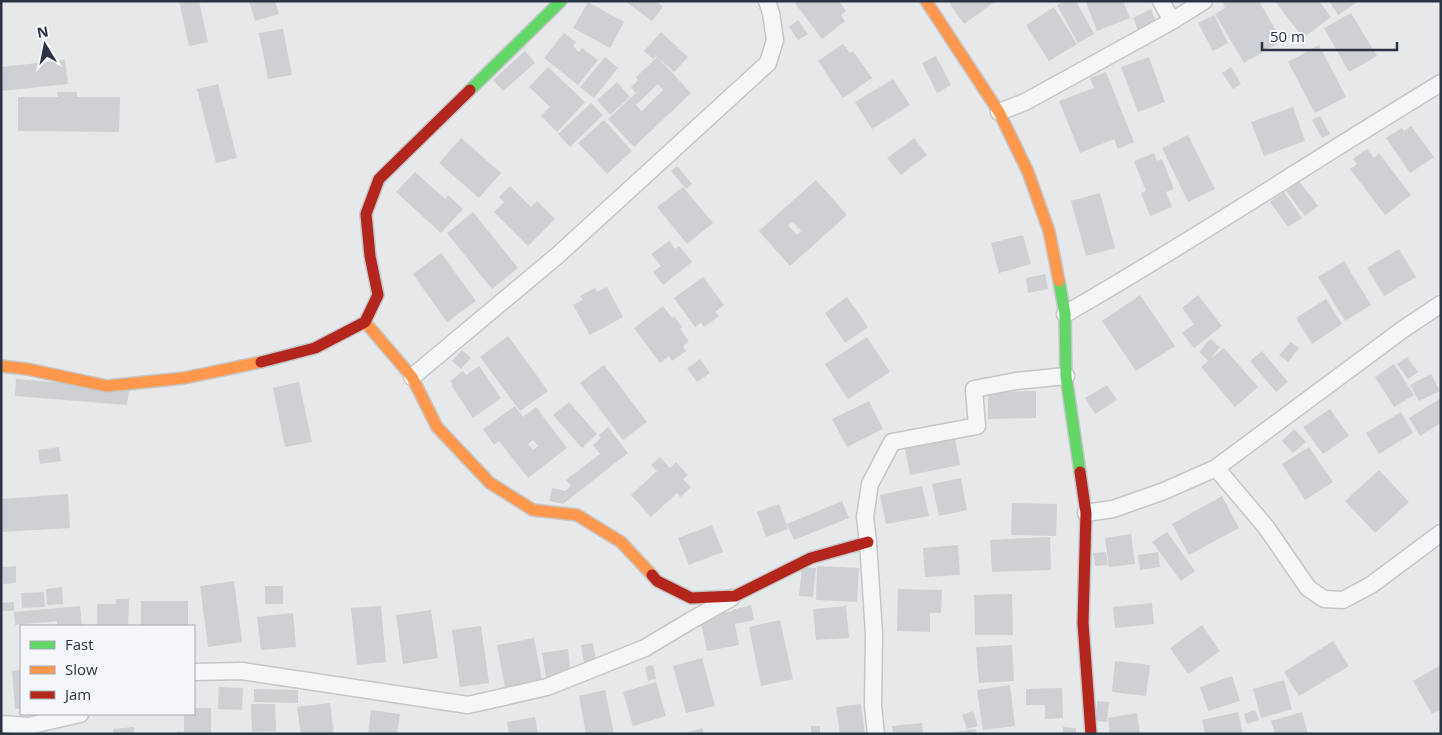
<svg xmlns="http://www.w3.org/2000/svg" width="1442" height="735" viewBox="0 0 1442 735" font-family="'Open Sans',sans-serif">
  <rect width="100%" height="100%" fill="#e6e8ea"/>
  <path fill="#ced0d3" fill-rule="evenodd" d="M179,1h20l9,41 -19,4z
    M249,1h26l4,13 -24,7z
    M625,1h31l7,6 -11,14z
    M797,1h42l7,10 -5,4 4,6 -23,18 -27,-36z
    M948,1h48l-32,23z
    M1064,1h12l18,33 -16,9 -21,-38z
    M1123,1l7,17 -33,13 -11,-29z
    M1226,1h33l23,40 -38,22 -29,-49 10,-6 -2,-5z
    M1275,1h44l12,16 -28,21z
    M1329,1h30l-21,14z
    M588,2l36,20 -14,26 -37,-20z
    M1054,7l23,37 -28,17 -23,-36z
    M1151,9l5,13 -18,8 -5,-12z
    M1351,13l26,43 -28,16 -25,-44z
    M1214,15l14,28 -15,8 -15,-28z
    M798,20l10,14 -10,6 -9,-13z
    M283,29l9,46 -24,4 -9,-46z
    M661,32l27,25 -14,15 -18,-16 -3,3 -9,-8z
    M564,33l12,9 -3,4 6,6 3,-4 16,12 -20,25 -34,-27z
    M843,44l7,9 3,-2 19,27 -29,20 -25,-37z
    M1319,45l27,52 -31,16 -27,-51z
    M525,51l10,12 -32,28 -10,-11z
    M936,56l15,29 -14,8 -15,-30z
    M605,57l13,11 -24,30 -14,-11z
    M657,57l34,36 -57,54 -26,-28 28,-26 -5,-6 7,-7 -2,-3zM658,84l5,6 -21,21 -6,-6z
    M1149,57l16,45 -27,10 -17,-45z
    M65,60l3,24 -67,7v-24z
    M548,67l37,35 -28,30 -16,-16 9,-9 -21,-20z
    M1231,67l10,17 -8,5 -11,-16z
    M1106,72l28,70 -16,7 -4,-10 -34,14 -21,-52 35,-13 -4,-10z
    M893,79l17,26 -38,24 -17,-27z
    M617,82l13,15 -20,18 -13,-15z
    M218,84l19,74 -21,5 -19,-74z
    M57,92h20v5h43l-1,35 -101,-1v-34h40z
    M591,103l12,12 -33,32 -12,-13z
    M1293,107l12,34 -41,15 -13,-34z
    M1320,116l10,18 -8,4 -10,-18z
    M604,120l28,31 -25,23 -29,-31z
    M1411,126l23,31 -24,16 -24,-35 16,-10 2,3z
    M1188,135l27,54 -27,13 -26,-54z
    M461,138l40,35 -22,25 -40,-35z
    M914,138l13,17 -26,20 -14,-17z
    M1367,149l7,9 5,-5 32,42 -26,20 -35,-46 7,-5 -4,-5z
    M1154,153l3,8 5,-2 12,30 -8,3 6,15 -22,9 -9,-23 5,-2 -12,-30z
    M677,166l15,18 -6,5 -15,-18z
    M415,172l30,27 3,-4 15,14 -22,24 -45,-41z
    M816,180l31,35 -57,51 -31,-35zM793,222l8,9 -4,4 -9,-10z
    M1299,181l19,25 -13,10 -19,-25z
    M510,186l21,21 6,-6 18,18 -27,27 -34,-34 10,-10 -5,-5z
    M683,187l30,36 -26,21 -30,-37z
    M1284,192l18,26 -14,9 -18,-25z
    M1100,193l15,55 -29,8 -15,-55z
    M473,212l45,56 -26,21 -45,-56z
    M1023,235l8,29 -32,9 -8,-30z
    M669,241l6,8 4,-3 13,16 -29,23 -10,-13 8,-6 -10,-12z
    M1399,249l17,28 -32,19 -17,-28z
    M441,253l35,48 -29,21 -34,-48z
    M1344,261l27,44 -26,16 -27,-44z
    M1045,274l3,15 -20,4 -2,-15z
    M703,277l21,28 -9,7 4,4 -15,11 -3,-5 -6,5 -21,-29z
    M607,287l16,30 -33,18 -17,-30 10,-5 -3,-4 15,-8 2,4z
    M1140,295l35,51 -39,25 -34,-50z
    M1198,295l24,31 -28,22 -12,-15 12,-9 -12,-16z
    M847,297l21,30 -23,16 -20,-30z
    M1326,299l16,25 -30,20 -16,-26z
    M663,306l9,12 2,-2 8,11 -2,2 9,12 -6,5 3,5 -14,10 -3,-5 -9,7 -26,-35z
    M508,336l40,55 -28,20 -40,-54z
    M867,337l23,35 -42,27 -23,-35z
    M1210,339l10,8 -11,14 -10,-9z
    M1291,342l8,6 -11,14 -9,-7z
    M1224,348l34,39 -23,20 -34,-40z
    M462,350l9,8 -10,11 -9,-8z
    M1262,351l26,31 -12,10 -26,-31z
    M1407,357l11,15 -10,7 -11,-15z
    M700,359l10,14 -13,9 -10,-14z
    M1394,364l20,31 -20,12 -19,-30z
    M604,365l43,57 -24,18 -43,-57z
    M479,366l22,32 -28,20 -22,-33 2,-1 -3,-3 13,-10 3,4z
    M1431,374l9,17 -21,10 -9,-16z
    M16,379l113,10 -2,16 -112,-9z
    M299,382l13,60 -27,5 -12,-59z
    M1107,385l10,15 -22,14 -10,-16z
    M1036,391v27l-48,1v-27z
    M1441,398v25l-21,13 -11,-18z
    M869,401l14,28 -36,18 -15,-28z
    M569,402l28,32 -15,14 -29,-33z
    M515,406l8,11 13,-10 31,41 -39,30 -29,-37 -5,4 -11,-16zM533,440l5,6 -5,4 -5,-6z
    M1330,409l19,27 -26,18 -20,-27z
    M1401,412l12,21 -34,21 -13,-21z
    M608,427l20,26 -65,51 -14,-3 3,-13 13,3 6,-5 -5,-6 34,-26 -7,-9 8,-7 -2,-3z
    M1294,429l12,13 -13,11 -11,-12z
    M955,439l5,26 -50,10 -5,-26z
    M59,447l2,14 -21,3 -2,-14z
    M1309,447l24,35 -28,18 -23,-36z
    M660,457l10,11 6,-6 12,13 -5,4 8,8 -10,10 -4,-4 -26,24 -20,-22 26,-24 -6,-6z
    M1379,470l30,32 -34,31 -30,-32z
    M961,478l6,32 -28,6 -7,-32z
    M922,486l7,30 -43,8 -6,-29z
    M68,494l2,34 -69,4v-33z
    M1222,496l17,32 -50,27 -17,-31z
    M842,501l7,17 -55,22 -7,-16z
    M1012,503l45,1 -1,32 -45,-1z
    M779,504l9,25 -22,8 -9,-25z
    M712,525l11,27 -34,13 -11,-27z
    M1167,532l28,39 -14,10 -29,-39z
    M1131,534l4,30 -26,3 -4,-29z
    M1050,537l1,33 -59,2 -2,-32z
    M958,545l2,30 -35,2 -2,-29z
    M1106,552l2,13 -13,1 -2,-13z
    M1158,552l2,15 -20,3 -2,-15z
    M16,566v17l-13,1 -1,-17z
    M817,566l42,2 -2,34 -41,-2z
    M802,567l14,1 -3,29 -14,-1z
    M234,581l8,61 -34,5 -8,-61z
    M265,586h18v18h-18z
    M62,587l1,17 -16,1 -1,-16z
    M898,589l44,1 -1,23h-11v19l-33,-1z
    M44,592l1,15 -23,1 -1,-15z
    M1012,594l1,41h-38l-1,-40z
    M116,599h13l-1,27h-31v-22h19z
    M141,601h47v25h-47z
    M14,602v9h-13v-8z
    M1152,603l2,21 -39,4 -2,-21z
    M751,605l3,15 -19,4 4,21 -32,6 -7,-33 33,-7 -1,-1z
    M80,606l2,20h-25v-5l-42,4 -1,-13z
    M381,606l5,56 -29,3 -6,-57z
    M846,606l3,32 -33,2 -3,-31z
    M431,610l7,48 -35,6 -7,-49z
    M293,613l3,34 -35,3 -4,-33z
    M780,620l13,59 -32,7 -12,-59z
    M1202,625l18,26 -32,23 -18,-26z
    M481,626l8,57 -29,4 -8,-57z
    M534,638l8,42 -37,7 -8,-42z
    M1333,641l16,25 -50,30 -15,-24z
    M593,643l4,23 -12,2 -4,-23z
    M1012,645l2,36 -35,2 -3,-36z
    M568,649l3,27 -24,7 -5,-30z
    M702,658l13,48 -29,7 -13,-47z
    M1115,661l35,4 -4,31 -34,-4z
    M653,665l3,14 -8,2 -3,-14z
    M1441,665v44l-9,5 -19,-33z
    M21,670v38l-6,1 -3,-38z
    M1232,676l8,25 -32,10 -8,-24z
    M1284,680l8,29 -31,9 -8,-29z
    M656,682l10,34 -33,10 -10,-34z
    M1010,685l5,41 -32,4 -6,-40z
    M219,687l24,1 -1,22 -24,-1z
    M1062,688l1,30 -18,1v-14h-19v-16z
    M254,689l44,1v13l-44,-1z
    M605,690l9,44h-28l-7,-38z
    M1097,701l12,1 -2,20 -11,-1z
    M330,703l4,31h-33l-4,-27z
    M251,704h24l1,27 -24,1z
    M861,704l4,30h-25l-4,-27z
    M194,708h17v26h-34v-3l7,1v-18h10z
    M371,710l29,4 -3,20h-29z
    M1255,710l4,10 -12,4 -3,-10z
    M973,711l5,15 -11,3 -5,-14z
    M1238,712l5,22h-38l-3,-14z
    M1302,712l6,22h-33l-4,-13z
    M1137,713l3,21h-30l-2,-16z
    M535,717l3,17h-29l-2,-12z
    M922,723l1,11h-30l-1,-8z
    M811,726h9v8h-9z
    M134,727v7h-20l-1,-5z
    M1063,727l13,1v6h-13z
    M702,728l2,6h-19v-1z
    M976,729l1,5h-30v-1z"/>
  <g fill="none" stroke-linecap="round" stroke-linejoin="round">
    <g stroke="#c4c6c8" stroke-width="19">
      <path id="street" d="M1161,1l11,20
        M999,112l26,-10 147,-81 32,-20
        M1065,314c128,-73 250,-155 376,-231
        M412,377l146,-122 210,-192 7,-23 -4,-27 -4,-12
        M1216,468l50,59 42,61 16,11 19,1 28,-15 70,-52
        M1086,513l27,-4 51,-18 52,-23 186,-138 39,-26
        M194,672l48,-1 226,34 79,-18 98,-39 45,-27 41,-23
        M1,724l27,2 52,-12
        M876,734l-3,-28 1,-72 -6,-92 -3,-25 5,-33 22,-42 85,-16 -3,-37 42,-8 50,-5"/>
    </g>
    <g stroke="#c4c6c8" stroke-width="14">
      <path id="fast" d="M470,90l91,-89
        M1059,281l6,33 1,62 14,96"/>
    </g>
    <g stroke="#c4c6c8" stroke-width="14">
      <path id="slow" d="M926,1l73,111 29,60 21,59 10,50
        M365,322l47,55 25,50 53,56 43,27 44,5 44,27 31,33
        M1,366l26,3 80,17 77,-8 77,-16"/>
    </g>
    <g stroke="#c4c6c8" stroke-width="14">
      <path id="jam" d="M261,362l54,-14 50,-26 13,-27 -8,-39 -4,-42 13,-35 91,-89
        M1080,472l6,41 -3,110 8,111
        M652,575l5,6 34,17 44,-2 76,-38 57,-16"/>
    </g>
    <use href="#street" stroke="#f5f6f7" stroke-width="16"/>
    <use href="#fast" stroke="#63d668" stroke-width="11"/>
    <use href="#slow" stroke="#ff974d" stroke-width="11"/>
    <use href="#jam" stroke="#b3261e" stroke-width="11"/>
  </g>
  <rect width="1442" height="735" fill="none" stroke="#2b3445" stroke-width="5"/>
  <rect x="20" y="625" width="175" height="90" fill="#f4f6f9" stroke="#a4a8b1"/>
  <rect x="30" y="641" width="25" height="8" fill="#63d668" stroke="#a4a8b1"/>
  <text x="65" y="650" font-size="15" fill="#2b3445">Fast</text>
  <rect x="30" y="666" width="25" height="8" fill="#ff974d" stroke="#a4a8b1"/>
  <text x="65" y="675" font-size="15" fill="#2b3445">Slow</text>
  <rect x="30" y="691" width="25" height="8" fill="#b3261e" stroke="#a4a8b1"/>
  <text x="65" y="700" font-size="15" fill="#2b3445">Jam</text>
  <g transform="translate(45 45) rotate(350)" stroke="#f4f6f9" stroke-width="4" paint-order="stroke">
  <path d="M0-4L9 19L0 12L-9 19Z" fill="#2b3445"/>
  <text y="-8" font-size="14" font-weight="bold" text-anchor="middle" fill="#2b3445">N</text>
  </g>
  <path d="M1262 42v8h135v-8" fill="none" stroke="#2b3445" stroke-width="2.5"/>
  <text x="1270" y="42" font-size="15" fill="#2b3445" stroke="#f4f6f9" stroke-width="4" paint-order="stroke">50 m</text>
</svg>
